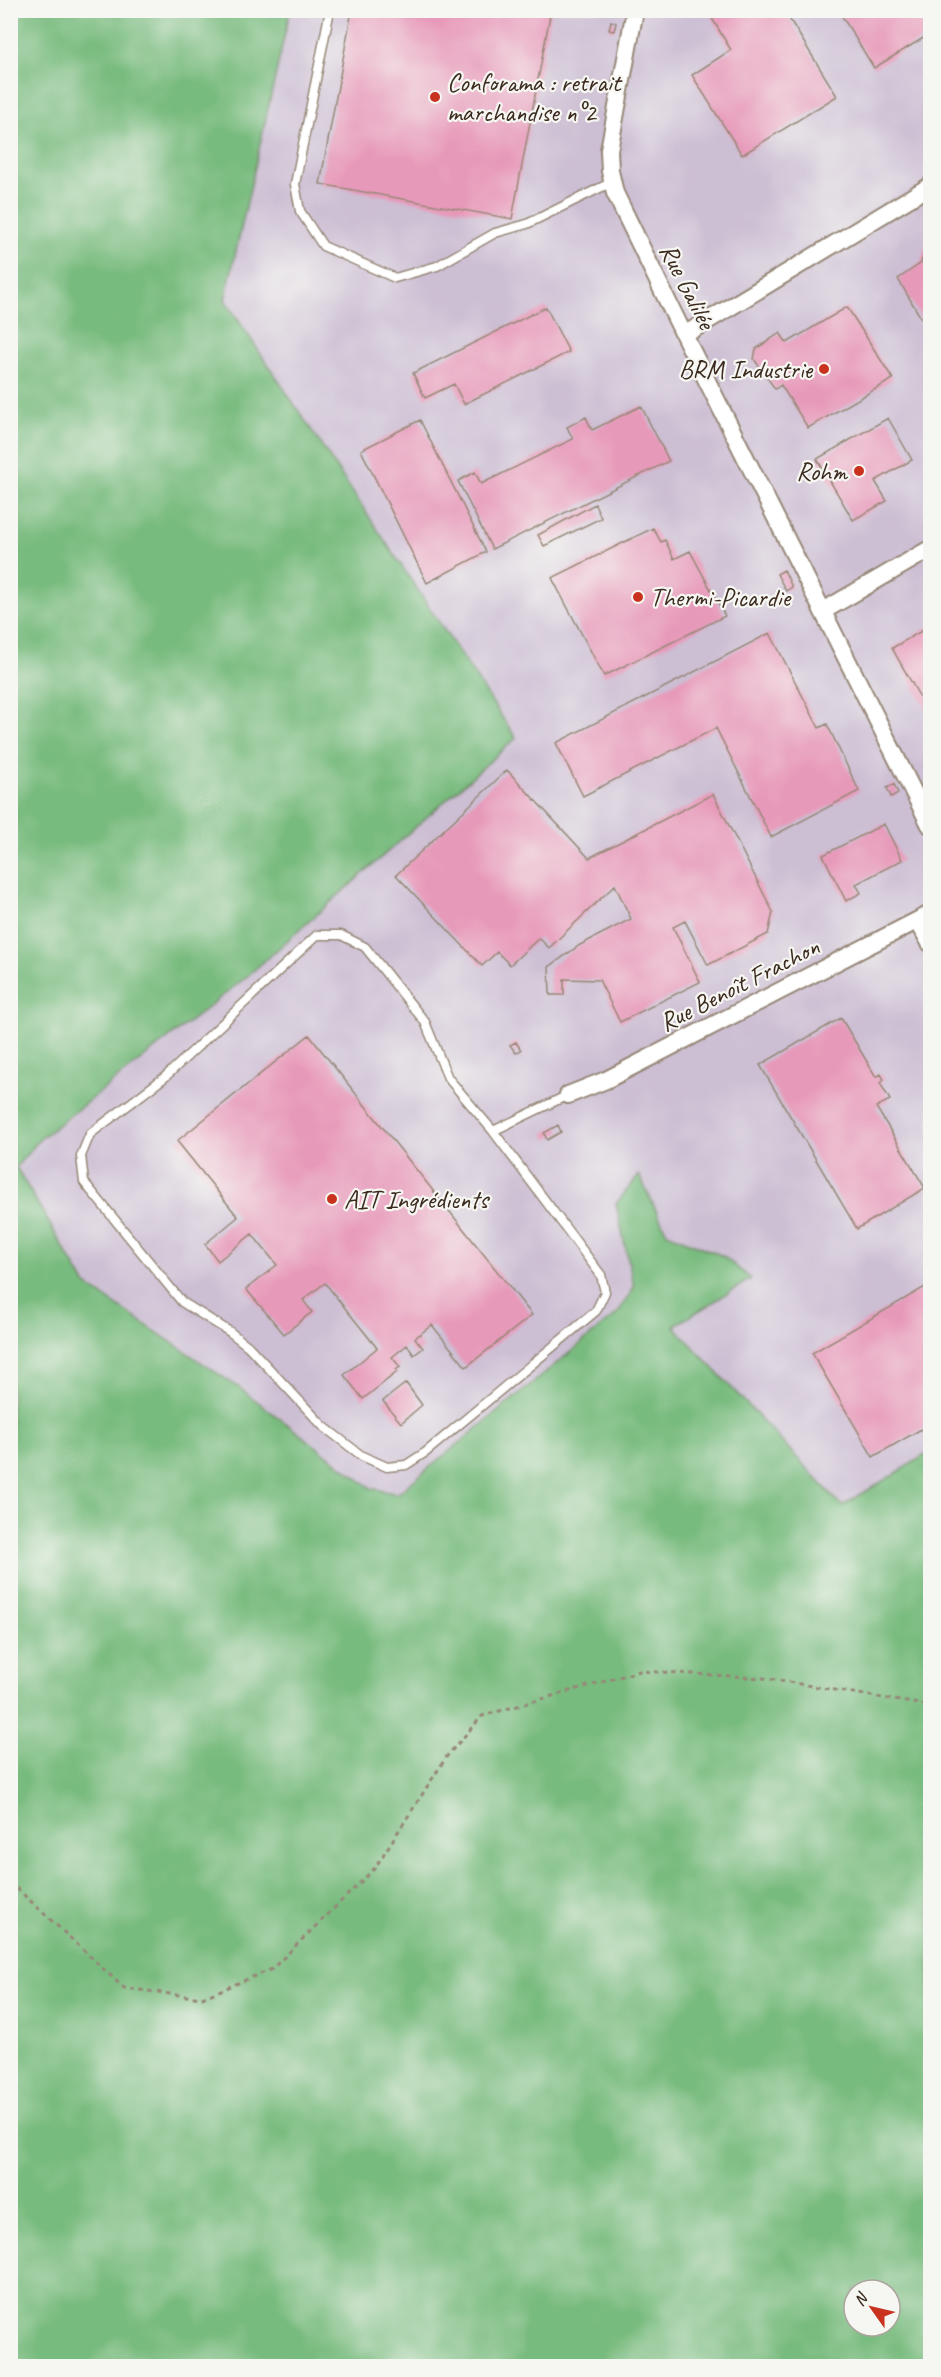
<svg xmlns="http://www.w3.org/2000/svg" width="941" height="2377" viewBox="0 0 941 2377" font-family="Caveat,sans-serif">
  <rect width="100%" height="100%" fill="#f6f6f2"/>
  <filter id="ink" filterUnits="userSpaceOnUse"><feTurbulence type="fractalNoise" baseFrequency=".0167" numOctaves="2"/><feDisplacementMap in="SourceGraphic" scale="12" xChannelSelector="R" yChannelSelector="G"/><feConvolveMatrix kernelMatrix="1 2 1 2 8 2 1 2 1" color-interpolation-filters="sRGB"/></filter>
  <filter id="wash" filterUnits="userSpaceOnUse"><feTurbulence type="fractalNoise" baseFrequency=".008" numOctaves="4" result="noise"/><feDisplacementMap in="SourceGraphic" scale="24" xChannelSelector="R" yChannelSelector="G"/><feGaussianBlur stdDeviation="1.35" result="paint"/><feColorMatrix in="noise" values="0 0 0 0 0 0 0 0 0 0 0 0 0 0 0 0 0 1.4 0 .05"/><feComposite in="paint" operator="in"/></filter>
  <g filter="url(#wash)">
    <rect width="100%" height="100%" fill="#f1e7d1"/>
    <path fill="#ccbed3" d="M290,11h640v1440l-88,56 -168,-181 76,-47 -27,-23 -56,-23 -51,-29 18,83 -16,26 -221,182 -26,-7 -130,-99 -156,-105 -69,-117 24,-28 476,-400 -291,-439z"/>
    <path fill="#78bb7e" stroke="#5a724e" stroke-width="1.5" fill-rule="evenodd" d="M11,10l279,1 -65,289 291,438 -272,241 -204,160 -24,28 69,117 156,105 130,99 26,6 221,-181 16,-26 -18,-83 23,-29 28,58 56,23 28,23 -77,47 168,180 88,-54v914h-919zM854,2290h36v36h-36z"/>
    <g id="blocks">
      <path fill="#e799b9" d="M352,10h199l-39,209 -192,-35z
        M707,10h77l53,86 -95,59 -50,-80 39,-25z
        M838,10h92v24l-56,34z
        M611,21l5,2 -2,8 -5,-1z
        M930,237v92l-2,1 -30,-51 23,-16 7,-24z
        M546,307l23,45 -105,52 -10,-20 -29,14 -12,-25z
        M847,307l46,72 -85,49 -27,-43 -6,4 -21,-30 2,-10 24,-16 7,10z
        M641,406l28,55 -177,88 -34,-68 17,-9 6,12 92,-45 -6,-12 19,-10 6,13z
        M888,418l24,42 -37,21 12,20 -34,19 -36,-61z
        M420,420l66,132 -59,31 -66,-133z
        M595,504l6,14 -57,28 -6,-11z
        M653,528l8,14 4,-2 9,19 16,-8 35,65 -121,60 -52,-98z
        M784,570l8,17 -6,4 -9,-17z
        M930,626v89l-38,-67z
        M770,633l49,95 8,-4 32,67 -88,46 -55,-109 -133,68 -27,-53z
        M507,770l82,88 124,-64 60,118 -5,22 -60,31 -23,-44 -12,6 27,55 -80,40 -21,-42 -35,-1v16h-14l-1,-28 31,-22 51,-26 -16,-34 -66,63 -10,-10 -29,27 -13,-13 -15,14 -86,-91z
        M894,784l4,9 -7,4 -4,-9z
        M884,824l18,36 -46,24 5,9 -15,8 -23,-46z
        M841,1018l35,59 5,-3 3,6 -4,3 10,17 -14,7 49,81 -68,41 -97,-164z
        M309,1035l223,280 -66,52 -34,-42 -17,13 8,10 -9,7 -7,-10 -15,12 8,10 -4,3 1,2 -34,27 -19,-24 33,-27 -52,-65 -22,17 9,12 -28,22 -38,-45 31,-24 -25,-31 -34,27 -13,-17 33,-27 -61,-76z
        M516,1042l5,8 -5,3 -6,-8z
        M558,1125l3,7 -14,8 -3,-7z
        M930,1284v140l-57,33 -61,-104z
        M406,1383l16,22 -21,18 -18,-22z"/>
    </g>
  </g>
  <g filter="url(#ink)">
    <use href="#blocks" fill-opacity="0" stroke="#968878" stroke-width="1.5"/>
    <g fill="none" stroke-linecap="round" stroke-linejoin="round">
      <g stroke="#968878" stroke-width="11">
        <path id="service" d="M330,10l-35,174 5,27 23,35 72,32 42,-12 58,-33 32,-9 85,-42
          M493,1131l108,144 4,17 -9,19 -170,141 -20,13 -19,2 -25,-11 -39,-30 -75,-80 -18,-14 -48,-30 -98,-120 -3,-26 9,-22 75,-57 152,-142h24l24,12 60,75 23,56 45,53 75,-36"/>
      </g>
      <g stroke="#968878" stroke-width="20">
        <path id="minor" d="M635,10l-26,140 1,21 5,22 69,142 246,490
          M684,335l246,-149
          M823,611l107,-62
          M918,921l12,22
          M568,1095l38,-15 324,-166"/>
      </g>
      <path stroke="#968878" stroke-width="3" stroke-dasharray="4.5 4.5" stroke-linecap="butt" d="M10,1882l114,106 78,10 70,-29 102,-100 73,-113 35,-40 158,-45 124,7 166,28
        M10,2340l9,26"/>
      <use href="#service" stroke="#fff" stroke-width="8"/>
      <use href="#minor" stroke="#fff" stroke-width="16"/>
    </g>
  </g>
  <g fill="#c8321e" stroke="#f6f6f2" stroke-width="2">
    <circle cx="435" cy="97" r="6"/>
    <circle cx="824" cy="369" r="6"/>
    <circle cx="859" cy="471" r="6"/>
    <circle cx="638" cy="597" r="6"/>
    <circle cx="332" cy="1199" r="6"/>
  </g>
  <g text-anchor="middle" stroke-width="4.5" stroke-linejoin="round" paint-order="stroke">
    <g font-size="26" fill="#3b2a1e" stroke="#f6f6f2" text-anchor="start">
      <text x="447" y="91">Conforama : retrait<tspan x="447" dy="30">marchandise n°2</tspan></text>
      <text x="812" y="378" text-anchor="end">BRM Industrie</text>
      <text x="847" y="480" text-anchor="end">Rohm</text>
      <text x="650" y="606">Thermi-Picardie</text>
      <text x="344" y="1208">AIT Ingrédients</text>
    </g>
    <g font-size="26" fill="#3b2a1e" stroke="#f6f6f2">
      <text transform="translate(688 286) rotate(63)" y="9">Rue Galilée</text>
      <text transform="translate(739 984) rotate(-27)" y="9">Rue Benoît Frachon</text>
    </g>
  </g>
  <rect width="941" height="2377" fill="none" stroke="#f6f6f2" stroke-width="36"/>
  <g transform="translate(872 2308) rotate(304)"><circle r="28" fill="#f6f6f2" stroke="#aba49d" stroke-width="1.5"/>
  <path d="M0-4.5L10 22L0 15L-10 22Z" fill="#c8321e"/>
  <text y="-9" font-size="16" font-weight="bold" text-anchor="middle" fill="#3b2a1e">N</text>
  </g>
</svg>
